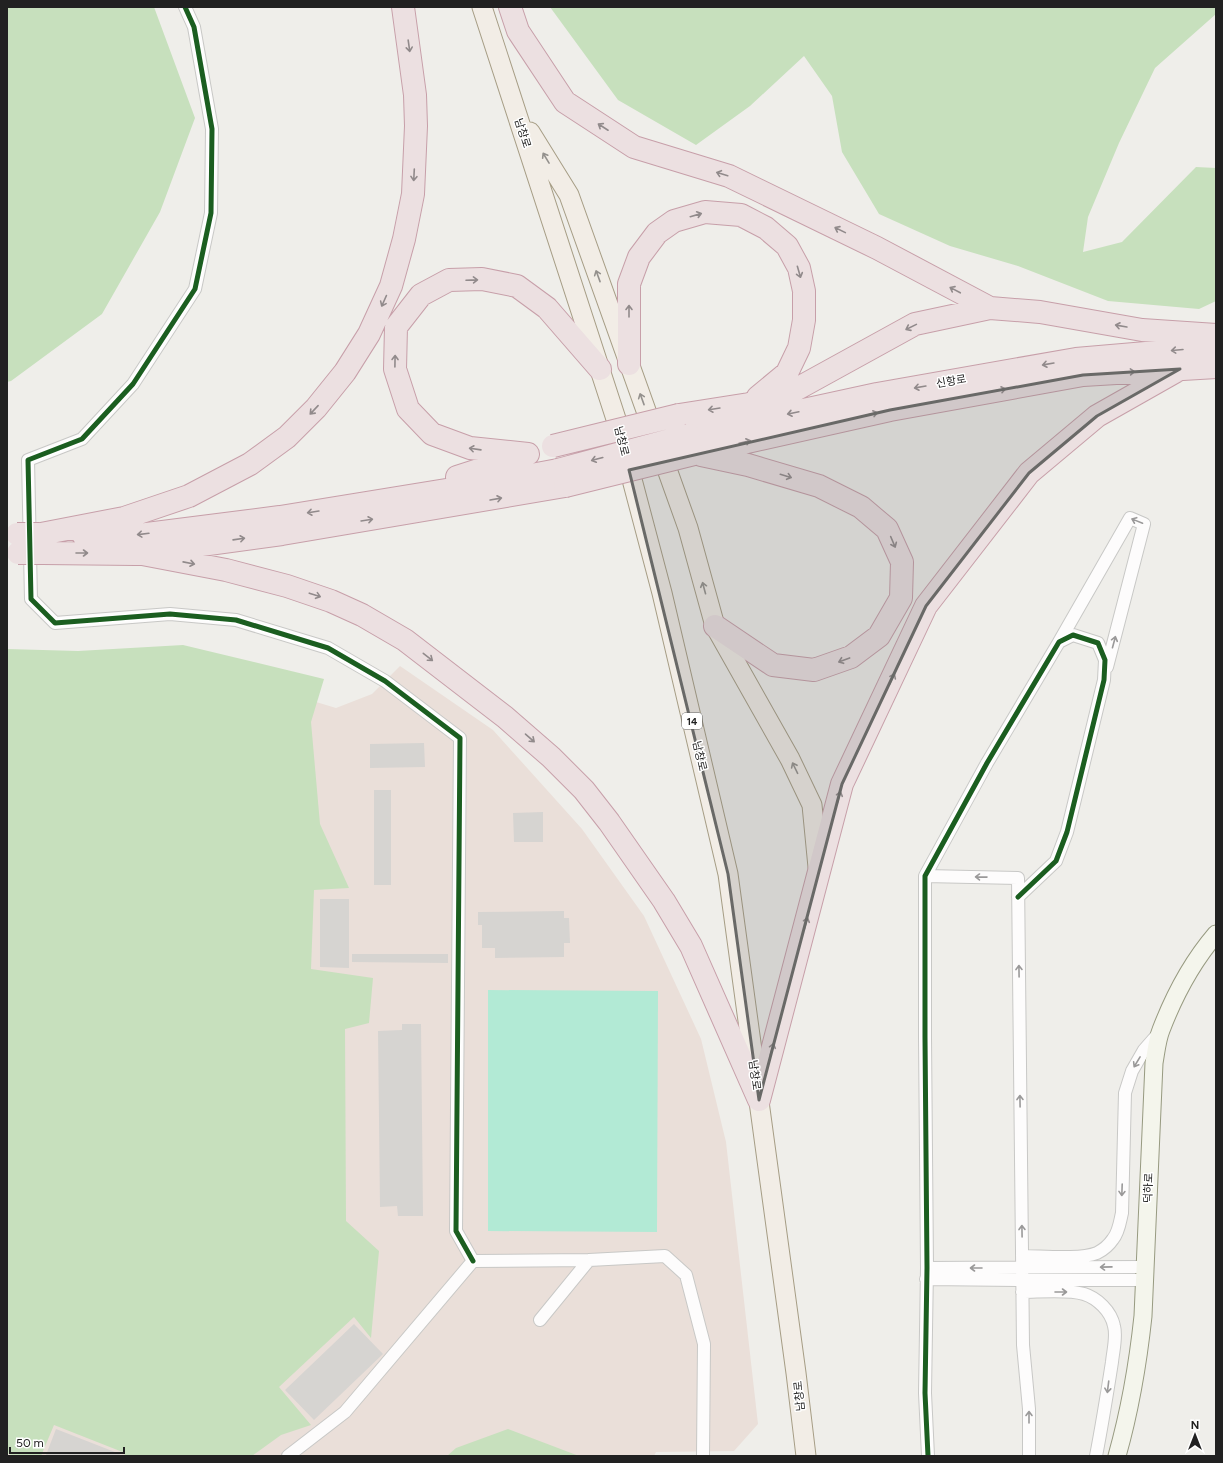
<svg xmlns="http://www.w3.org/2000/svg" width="1223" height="1463" viewBox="0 0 1223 1463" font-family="Figtree,'Noto Sans KR',sans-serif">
  <rect width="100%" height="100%" fill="#efeeea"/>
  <path fill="#eadfd9" d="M400,666l93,64 89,99 62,87 57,123 25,103 32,282 -24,27 -78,1 -2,4h-647v-109l276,-655 53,16 36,-14z"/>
  <path fill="#c7e0bd" d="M7,7h147l41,111 -35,94 -58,102 -91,67 -4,1z
    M550,7h666v7l-61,54 -36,75 -31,74 -5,35 39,-10 74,-75 20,1v133l-17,8 -91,-8 -90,-35 -68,-20 -71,-32 -37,-62 -10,-56 -28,-40 -54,50 -54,39 -78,-45z
    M183,645l141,34 -13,43 9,102 29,64 -35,2 -3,79 62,9 -4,45 -24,6 1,192 33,30 -8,87 -17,-21 -75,70 32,38 -30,10 -29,21h-128l1,-3 -71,-28 -13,31h-28l-6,-3v-804l71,2z
    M508,1429l71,27h-132l9,-8z"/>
  <path fill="#b2ead5" d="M488,990l170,1 -1,241 -169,-1z"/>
  <path fill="#d6d4d1" d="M424,743l1,24 -55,1v-24z
    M374,790h17v95h-17z
    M543,812v30h-29l-1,-29z
    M320,899h29v69l-29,-1z
    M564,911v7h5l1,25h-6v14l-69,1v-10h-13v-23h-4v-13z
    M352,954h96v9l-96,-1z
    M402,1024h19l2,192h-25l-1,-10 -17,1 -2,-176 24,-1z
    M354,1324l29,30 -69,66 -29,-30z
    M56,1429l64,25 -1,2h-70l-3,-1z"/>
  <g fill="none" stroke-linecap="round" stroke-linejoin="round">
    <g stroke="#c8c8c6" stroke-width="14">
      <path id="street" d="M185,7l9,20 18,102 -1,84 -16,76 -62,95 -51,55 -54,21 3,139 24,24 115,-9 66,6 92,28 57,33 75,57 -4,493 17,30
        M1059,642l71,-124 14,6 -37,143
        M925,876l93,2 5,467 6,64v47
        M1022,1256c20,0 57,4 75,-3 6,-3 12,-8 16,-14 6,-7 7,-18 9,-26l3,-120 7,-22 12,-21 14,-16
        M927,1268l218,-1
        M926,1279l96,1h122
        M1022,1292c17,0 46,-3 62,2 13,4 27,17 30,32 3,11 -1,25 -2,36 -5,32 -10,63 -16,94
        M540,1320l49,-60
        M288,1456l57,-44 128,-151 116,-1 76,-4 21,19 18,69 -1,112
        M928,1456l-3,-63 2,-125 -2,-231v-161l62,-113 72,-121 14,-7 25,8 7,17 -1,20 -37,152 -11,29 -38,36"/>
    </g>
    <g stroke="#979a80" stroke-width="19">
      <path id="secondary" d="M1117,1456c13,-46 21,-93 26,-140l11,-253c2,-11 3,-23 7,-33 13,-34 31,-68 55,-96"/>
    </g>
    <g stroke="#a69d85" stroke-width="21">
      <path id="primary" d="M482,7l134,412 46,174 66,281 68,499 10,83
        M530,132l39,63 119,333 27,98 75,133 22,46 6,62"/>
    </g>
    <g stroke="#c79fa9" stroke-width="24">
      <path id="highway" d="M510,7l8,24 47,71 69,45 95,29 148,72 113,60
        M629,364v-80l10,-27 18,-24 17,-12 31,-9 36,3 25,13 21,18 12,22 5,23v29l-5,28 -12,25 -29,24
        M679,415l70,-11 46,-14 120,-66 75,-16 50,4 102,18 74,5
        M689,435l188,-41 199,-35 140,-12
        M528,454l-58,-6 -38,-14 -24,-25 -13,-40 1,-42 25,-32 28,-15 33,-1 35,7 30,22 53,61
        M694,454l196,-44 193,-35 133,-8
        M701,455l47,10 71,21 42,21 26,22 15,33 -1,36 -22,38 -28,21 -37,13 -41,-5 -58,-39
        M457,477l62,-20
        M41,534l83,-16 65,-22 61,-32 37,-27 29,-29 29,-36 24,-38 22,-48 13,-47 9,-45 3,-68 -1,-31 -12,-88
        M83,535l48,1 149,-19 209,-34 69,-13
        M43,553l92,1 147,-20 283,-48
        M137,553l89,17 61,16 44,15 31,14 43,25 100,77 46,40 33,33 25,32 55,79 27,45 68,154
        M759,1100l83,-316 84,-178 103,-133 68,-57 83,-47"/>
    </g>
    <use href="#street" stroke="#fdfcfc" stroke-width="12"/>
    <use href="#secondary" stroke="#f4f5ec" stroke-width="17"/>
    <use href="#primary" stroke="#f2ede6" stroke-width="19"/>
    <use href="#highway" stroke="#ece0e1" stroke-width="22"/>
    <g stroke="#c79fa9" stroke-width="24" stroke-linecap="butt">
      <path id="highway-bridge" d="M553,446l126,-31
        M558,470l131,-35
        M565,486l129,-32
        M17,534h22
        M18,553h25"/>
    </g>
    <use href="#highway-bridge" stroke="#ece0e1" stroke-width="22"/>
    <g stroke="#fff" stroke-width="8">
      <path id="cycleway" d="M185,7l9,20 18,102 -1,84 -16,76 -62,95 -51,55 -54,21 3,139 24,24 115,-9 66,6 92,28 57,33 75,57 -4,493 17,30
        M928,1456l-3,-63 2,-125 -2,-231v-161l62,-113 72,-121 14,-7 25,8 7,17 -1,20 -37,152 -11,29 -38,36"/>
    </g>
    <use href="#cycleway" stroke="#1b5e20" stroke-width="5"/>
  </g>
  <defs><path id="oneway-shaft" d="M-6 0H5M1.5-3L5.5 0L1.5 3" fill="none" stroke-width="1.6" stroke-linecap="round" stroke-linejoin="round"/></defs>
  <g stroke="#918a8b">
    <use href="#oneway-shaft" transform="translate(409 46) rotate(82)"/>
    <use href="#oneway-shaft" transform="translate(603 127) rotate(-147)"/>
    <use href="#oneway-shaft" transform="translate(722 174) rotate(-163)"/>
    <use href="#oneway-shaft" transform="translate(414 175) rotate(93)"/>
    <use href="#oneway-shaft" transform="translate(696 215) rotate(-16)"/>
    <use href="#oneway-shaft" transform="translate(840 230) rotate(-154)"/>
    <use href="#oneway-shaft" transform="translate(799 272) rotate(74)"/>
    <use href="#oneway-shaft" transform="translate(472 280) rotate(-2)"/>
    <use href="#oneway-shaft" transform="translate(955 290) rotate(-152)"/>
    <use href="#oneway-shaft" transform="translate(384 301) rotate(114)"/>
    <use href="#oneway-shaft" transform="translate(629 311) rotate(-90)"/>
    <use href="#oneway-shaft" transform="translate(1121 326) rotate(-170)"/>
    <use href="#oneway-shaft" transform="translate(911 327) rotate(154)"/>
    <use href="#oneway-shaft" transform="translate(1177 350) rotate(175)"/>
    <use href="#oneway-shaft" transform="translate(395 361) rotate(-89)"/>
    <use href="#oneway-shaft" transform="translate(1048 364) rotate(170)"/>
    <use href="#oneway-shaft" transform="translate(1129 372) rotate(-3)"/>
    <use href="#oneway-shaft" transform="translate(920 387) rotate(170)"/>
    <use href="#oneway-shaft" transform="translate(1000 390) rotate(-10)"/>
    <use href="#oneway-shaft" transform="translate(714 409) rotate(171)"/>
    <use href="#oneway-shaft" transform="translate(314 410) rotate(133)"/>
    <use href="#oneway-shaft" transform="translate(793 413) rotate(168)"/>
    <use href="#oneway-shaft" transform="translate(872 414) rotate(-13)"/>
    <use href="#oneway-shaft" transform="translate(745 442) rotate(-13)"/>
    <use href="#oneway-shaft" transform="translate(475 449) rotate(-172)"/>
    <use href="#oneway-shaft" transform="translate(597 459) rotate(165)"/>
    <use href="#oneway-shaft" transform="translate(786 476) rotate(17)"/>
    <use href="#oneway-shaft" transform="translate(496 499) rotate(-10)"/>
    <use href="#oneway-shaft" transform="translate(313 512) rotate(171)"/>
    <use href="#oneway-shaft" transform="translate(367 520) rotate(-9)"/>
    <use href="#oneway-shaft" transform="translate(143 534) rotate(173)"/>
    <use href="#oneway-shaft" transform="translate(239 539) rotate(-8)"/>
    <use href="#oneway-shaft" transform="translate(893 542) rotate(67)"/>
    <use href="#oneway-shaft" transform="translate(82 553)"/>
    <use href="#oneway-shaft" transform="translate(189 563) rotate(11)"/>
    <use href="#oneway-shaft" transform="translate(315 595) rotate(18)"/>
    <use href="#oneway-shaft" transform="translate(428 657) rotate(38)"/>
    <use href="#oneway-shaft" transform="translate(844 660) rotate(160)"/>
    <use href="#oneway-shaft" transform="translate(892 679) rotate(-65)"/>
    <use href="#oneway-shaft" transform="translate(530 738) rotate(41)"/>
    <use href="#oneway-shaft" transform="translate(839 797) rotate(-75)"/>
    <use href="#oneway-shaft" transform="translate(806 923) rotate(-75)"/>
    <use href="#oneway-shaft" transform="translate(772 1049) rotate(-75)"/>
  </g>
  <g stroke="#94918d">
    <use href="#oneway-shaft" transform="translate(546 158) rotate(-121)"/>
    <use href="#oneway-shaft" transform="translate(598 276) rotate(-110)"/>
    <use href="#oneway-shaft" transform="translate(642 399) rotate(-110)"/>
    <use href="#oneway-shaft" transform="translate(704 588) rotate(-105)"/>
    <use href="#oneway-shaft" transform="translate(795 768) rotate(-116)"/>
  </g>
  <g stroke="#9a9999">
    <use href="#oneway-shaft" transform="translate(1137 521) rotate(-158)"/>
    <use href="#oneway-shaft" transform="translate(1114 642) rotate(-75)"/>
    <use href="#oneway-shaft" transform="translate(981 877) rotate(-179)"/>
    <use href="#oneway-shaft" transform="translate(1019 971) rotate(-91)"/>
    <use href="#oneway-shaft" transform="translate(1137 1062) rotate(121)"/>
    <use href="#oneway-shaft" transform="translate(1020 1101) rotate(-91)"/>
    <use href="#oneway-shaft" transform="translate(1122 1190) rotate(92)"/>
    <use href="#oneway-shaft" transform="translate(1022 1231) rotate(-91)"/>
    <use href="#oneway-shaft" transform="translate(1106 1267) rotate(179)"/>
    <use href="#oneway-shaft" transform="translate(976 1268) rotate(-180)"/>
    <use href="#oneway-shaft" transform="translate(1061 1292)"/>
    <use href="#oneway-shaft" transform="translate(1108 1387) rotate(97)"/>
    <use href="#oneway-shaft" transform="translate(1029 1417) rotate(-90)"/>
  </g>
  <path fill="#696967" fill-opacity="0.2" stroke="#696967" stroke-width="3" stroke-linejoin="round" d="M1180,369l-83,47 -68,57 -103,133 -84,178 -83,316 -31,-226 -99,-404 261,-60 193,-35z"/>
  <g text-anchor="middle" stroke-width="3" stroke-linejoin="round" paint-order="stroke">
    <rect fill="#fff" stroke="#646464" stroke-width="1" x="682" y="713" width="20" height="16" rx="3"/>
    <g font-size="10" font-weight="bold" fill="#212121">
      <text x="692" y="725">14</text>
    </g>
    <g font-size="11" fill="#212121" stroke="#fff">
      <text transform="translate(523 133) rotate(72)" y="4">남창로</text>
      <text transform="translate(951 381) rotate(-10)" y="4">신항로</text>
      <text transform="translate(622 441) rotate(76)" y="4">남창로</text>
      <text transform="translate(700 756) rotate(77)" y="4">남창로</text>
      <text transform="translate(755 1075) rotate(82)" y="4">남창로</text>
      <text transform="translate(1148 1188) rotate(-88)" y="4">덕하로</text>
      <text transform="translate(799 1396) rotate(-96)" y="4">남창로</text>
    </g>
  </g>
  <rect width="1223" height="1463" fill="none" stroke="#212121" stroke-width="16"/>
  <g transform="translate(1195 1435)" stroke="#ffffff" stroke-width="3" paint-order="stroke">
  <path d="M0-3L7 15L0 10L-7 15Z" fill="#212121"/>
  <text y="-6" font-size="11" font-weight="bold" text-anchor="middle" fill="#212121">N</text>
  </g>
  <path d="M10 1447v6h114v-6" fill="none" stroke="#212121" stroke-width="2"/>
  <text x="16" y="1447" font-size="12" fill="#212121" stroke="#ffffff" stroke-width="3" paint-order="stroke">50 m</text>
</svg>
